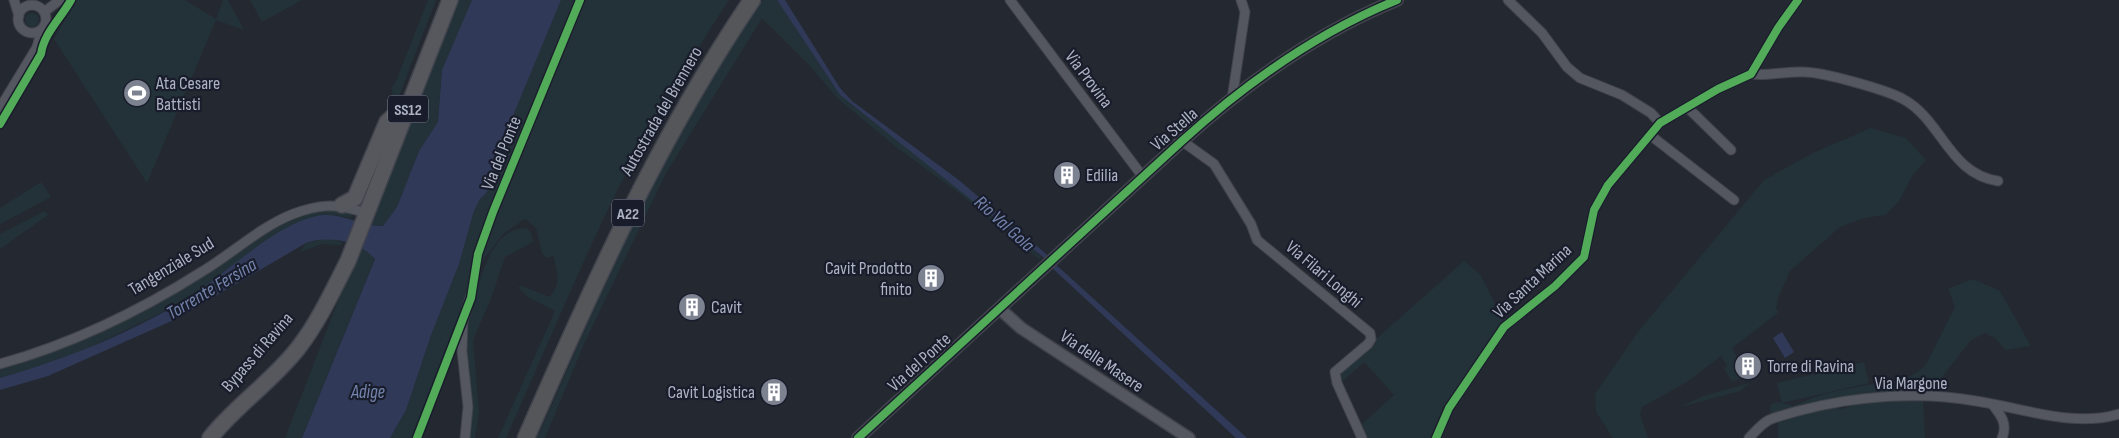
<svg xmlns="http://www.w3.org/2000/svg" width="2119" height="438" viewBox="0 0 2119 438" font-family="'Sofia Sans Condensed',sans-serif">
  <rect width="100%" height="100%" fill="#242831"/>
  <path fill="#223238" d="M76,0h109l31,19 7,-19h5l16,30 -28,-10 -69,163 -93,-144z
    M250,0h52l-40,22z
    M428,0h8l-42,109 -4,-8 3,-8 -2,-6 4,-3z
    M455,0h17l-30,70 -4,52 -19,29 -22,56 -14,19 -16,-1z
    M561,0h15l-81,198 -27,99 -54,141h-24l16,-28 24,-72 29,-74 15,-53 6,-12 7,-7 28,-81z
    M582,0h147c-43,65 -83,133 -118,203 -37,77 -70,157 -105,235h-8l57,-127 -27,-14 -10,-10 4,-1 28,11c12,-17 7,-21 4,-41l-8,2 -4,-5 -6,-25 -11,-9 -22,15 -23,30 -2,-5z
    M763,0h14l63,95 154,121 47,41 -2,2 -76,-63 -64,-47 -61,-50 -28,-33 -48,-48 -97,157 -81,169 -39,94h-8c46,-102 88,-205 141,-303 25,-47 55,-91 85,-135z
    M25 20a7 7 0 1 1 14 0a7 7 0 1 1-14 0Z
    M1871,128l35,10 20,22 -14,16 -13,25 -14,14 -21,3 -24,9 -50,44 -12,27 -2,11 3,3 -47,36 14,28 -14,6 -8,-14 3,-2 -6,-10 -34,26 -45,25 -2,7 8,24h-35l-17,-26 -1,-18 43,-62 126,-152 49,-27z
    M41,182l10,15 -51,27v-16z
    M336,209l17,4 -2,5 -15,-3 -62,21 -75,55 -46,26 -71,34 -32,13 -50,14v-12l76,-26 194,-111 47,-18z
    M45,211l3,4 -48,34v-15z
    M527,228l4,5 2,9 -28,15 -13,39 -19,44 6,73 -4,25h-8c0,-32 -5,-74 -2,-104 1,-10 5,-20 8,-30 8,-26 18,-77 54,-76z
    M328,238l14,4 -1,3 -19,-1 -22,8 6,-9z
    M359,247l9,3 7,8 -73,180h-17z
    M1464,261l16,13 24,48 -58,83 -15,33h-63l-6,-14 32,-29 -30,-33 -21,19 -4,-9z
    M1973,279l27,12 31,55 -26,4 -10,-12 -10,-5 -14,7 -33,42 -15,11 -149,21 -4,-2 1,-8 7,-2 15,4c11,-4 20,-9 32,-12 16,-4 34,-8 50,-10 19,-2 38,-4 52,-21l28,-56 -7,-18z
    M1864,362l5,21 -87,20 -5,-20z
    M1750,383l-10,8 -60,16 23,-11z
    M1923,400l2,38h-147v-19l50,-13 13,3 25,-7z"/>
  <path fill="#303a58" d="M472,0h89l-46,111 -28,81 -7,7 -6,12 -15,53 -29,74 -24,72 -16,28h-88l73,-179c-15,-18 -47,-24 -69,-16l-130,76 -128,57 -48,14v-12c69,-20 138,-47 198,-87 34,-23 76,-64 115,-74 26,-8 46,10 70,9l14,-19 22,-56 19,-29 4,-52z
    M777,0h8l55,88 12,13 108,80 85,72 8,9 194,176h-11l-185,-171 -8,-10 -203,-162z
    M1782,332l12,20 -9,6 -12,-20z"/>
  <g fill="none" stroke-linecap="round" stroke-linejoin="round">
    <g stroke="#40434a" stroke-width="11">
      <path id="minor" d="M14,0l5,16
        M1010,0l133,177
        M1508,0l34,33 25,34 13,11 42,17 29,18 9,10
        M18 19a14 14 0 1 1 28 0a14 14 0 1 1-28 0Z
        M44,12l16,-12
        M1751,74c18,2 35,-3 53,-2 19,0 83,18 99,27 39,21 46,75 95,82
        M1232,99l13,-87 -4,-12
        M1687,107l44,43
        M0,108l37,-61 5,-18
        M1650,135l84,65
        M1182,141l32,23 37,60 6,16 113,93 1,6 -3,5 -33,28 2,11 25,55
        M0,364c72,-20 140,-53 203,-93 30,-18 57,-44 90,-57 24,-9 42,-11 66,-3
        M1992,404c9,11 16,20 10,34
        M465,438l3,-31 -6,-56 1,-30 9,-29 6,-38 15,-42 87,-212
        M1436,438l13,-30 55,-81 51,-41 29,-29 10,-47 14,-25 52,-62 58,-34 33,-15 27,-46 20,-28
        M1749,438c6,-6 12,-14 20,-18 9,-4 19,-6 29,-9 56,-15 121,-20 178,-10 47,7 97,27 143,13"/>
    </g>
    <g stroke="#40434a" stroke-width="14">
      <path id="tertiary" d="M1000,309l21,19 168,110
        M858,438l324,-297c63,-57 136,-109 215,-141"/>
    </g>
    <g stroke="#41444d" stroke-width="18">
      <path id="trunk" d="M342,205l13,-7 32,-76 10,-9
        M210,438c26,-33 63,-57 89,-91 20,-26 34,-57 49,-86l102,-261"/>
    </g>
    <g stroke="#41444d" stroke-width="19">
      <path id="motorway" d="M526,438c66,-151 133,-301 226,-438"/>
    </g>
    <use href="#minor" stroke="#545660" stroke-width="9"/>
    <use href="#tertiary" stroke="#545660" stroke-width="11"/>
    <use href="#trunk" stroke="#56585e" stroke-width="15"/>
    <use href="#motorway" stroke="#54565a" stroke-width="16"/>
    <g stroke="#191d2b" stroke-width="11">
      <path id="cycleway" d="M0,124l41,-70c3,-21 20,-36 30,-54
        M417,438l54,-140 7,-44 15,-42 87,-212
        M858,438l324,-297c63,-57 136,-109 215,-141
        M1436,438l13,-30 55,-81 51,-41 29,-29 10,-47 14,-25 52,-62 58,-34 33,-15 27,-46 20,-28"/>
    </g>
    <use href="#cycleway" stroke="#51ab58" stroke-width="8"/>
  </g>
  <defs>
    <g id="stadium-disc" transform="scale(1.4375)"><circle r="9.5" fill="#7d8291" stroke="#191d2b"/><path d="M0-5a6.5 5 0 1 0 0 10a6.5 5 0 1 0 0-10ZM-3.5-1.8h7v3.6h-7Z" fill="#fff"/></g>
    <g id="building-disc" transform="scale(1.4375)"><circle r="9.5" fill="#7d8291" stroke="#191d2b"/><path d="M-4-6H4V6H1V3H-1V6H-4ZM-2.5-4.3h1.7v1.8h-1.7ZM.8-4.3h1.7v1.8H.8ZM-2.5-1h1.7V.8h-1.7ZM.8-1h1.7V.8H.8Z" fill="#fff"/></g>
  </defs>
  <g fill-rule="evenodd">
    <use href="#stadium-disc" x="137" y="93"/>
    <use href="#building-disc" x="1067" y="175"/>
    <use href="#building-disc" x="931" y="278"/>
    <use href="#building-disc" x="692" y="307"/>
    <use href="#building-disc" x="1748" y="366"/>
    <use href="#building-disc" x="774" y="392"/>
  </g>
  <g text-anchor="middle" stroke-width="4.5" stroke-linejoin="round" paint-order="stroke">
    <g fill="#191d2b" stroke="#818596" stroke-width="1">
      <rect x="388" y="95.5" width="40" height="27" rx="4"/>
      <rect x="612" y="199.5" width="32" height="27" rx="4"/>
    </g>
    <g font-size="16" font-weight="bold" fill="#adb2c4">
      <text x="408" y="115">SS12</text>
      <text x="628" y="219">A22</text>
    </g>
    <g font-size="18" fill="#adb2c4" stroke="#191d2b">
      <text transform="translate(1089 79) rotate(53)" y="6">Via Provina</text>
      <text transform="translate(661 111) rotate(-60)" y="6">Autostrada del Brennero</text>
      <text transform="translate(1174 129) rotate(-41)" y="6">Via Stella</text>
      <text transform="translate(501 153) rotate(-68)" y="6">Via del Ponte</text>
      <text transform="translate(171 266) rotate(-31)" y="6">Tangenziale Sud</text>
      <text transform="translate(1324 274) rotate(40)" y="6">Via Filari Longhi</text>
      <text transform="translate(1532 281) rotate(-43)" y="6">Via Santa Marina</text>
      <text transform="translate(257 352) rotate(-49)" y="6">Bypass di Ravina</text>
      <text transform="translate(1102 361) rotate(34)" y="6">Via delle Masere</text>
      <text transform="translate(919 362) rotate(-42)" y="6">Via del Ponte</text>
      <text x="1911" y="389">Via Margone</text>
    </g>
    <g font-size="18" fill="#adb2c4" stroke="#191d2b" text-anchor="start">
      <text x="156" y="89">Ata Cesare<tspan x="156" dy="21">Battisti</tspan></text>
      <text x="1086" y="181">Edilia</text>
      <text x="912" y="274" text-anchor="end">Cavit Prodotto<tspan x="912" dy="21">finito</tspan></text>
      <text x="711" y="313">Cavit</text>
      <text x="1767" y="372">Torre di Ravina</text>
      <text x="755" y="398" text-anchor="end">Cavit Logistica</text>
    </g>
    <g font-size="19" font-style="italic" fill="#7484ad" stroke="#191d2b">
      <text transform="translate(1005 223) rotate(42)" y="7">Rio Val Gola</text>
      <text transform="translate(211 288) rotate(-31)" y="7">Torrente Fersina</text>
      <text x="368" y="398">Adige</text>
    </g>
  </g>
</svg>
